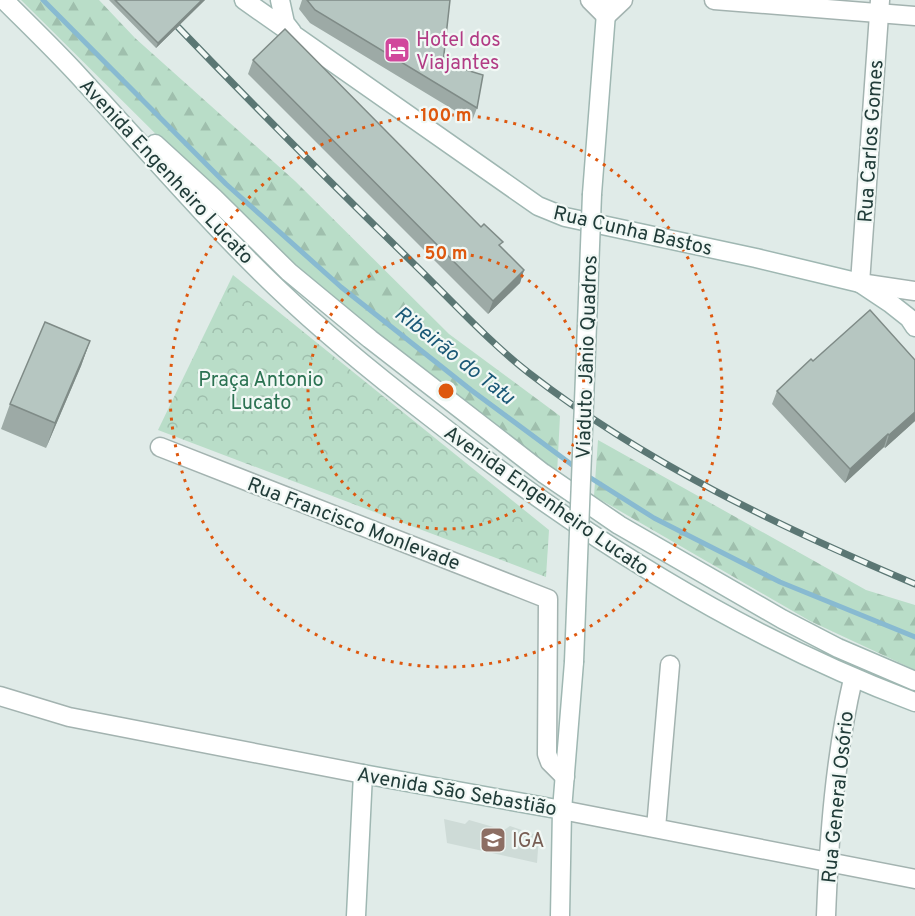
<svg xmlns="http://www.w3.org/2000/svg" width="915" height="916" viewBox="0 0 915 916" font-family="Overpass,sans-serif">
  <defs>
    <pattern id="forest-firs" width="22" height="20" patternUnits="userSpaceOnUse" patternTransform="scale(1.5)"><rect width="22" height="20" fill="#b9ddc8"/><path d="M5 1l3.5 6h-7zM16 11l3.5 6h-7z" fill="#9fbfad"/></pattern>
    <pattern id="park-crowns" width="20" height="18" patternUnits="userSpaceOnUse" patternTransform="scale(1.5)"><rect width="20" height="18" fill="#b9ddc8"/><path d="M2 6a3 3 0 1 1 6 0M12 15a3 3 0 1 1 6 0" fill="none" stroke="#9fbfad"/></pattern>
  </defs>
  <rect width="100%" height="100%" fill="#e0ebe8"/>
  <path fill="#cedbd7" d="M444,819l21,5 4,-4 35,10 6,-4 29,10 -2,27 -90,-20z"/>
  <path fill="url(#forest-firs)" d="M21,0h78l36,38 160,143 154,153 111,82 -3,58 -241,-188 -129,-121z
    M598,440l268,150 49,15v65l-105,-49 -216,-125z"/>
  <path fill="url(#park-crowns)" d="M233,275l316,255 -3,47 -388,-147z"/>
  <g fill="none" stroke-linecap="round" stroke-linejoin="round">
    <path stroke="#88bad1" stroke-width="5" d="M43,0l183,184 115,103 130,103 108,80
      M586,475l68,43 126,64 135,55"/>
    <g stroke="#a3b3b0" stroke-width="21">
      <path id="minor" d="M590,0l16,16 17,-16
        M714,0l201,16
        M860,283l55,8
        M160,447l388,152 -1,155 3,8 15,15
        M562,810l353,69
        M656,828l14,-163
        M826,916c3,-79 9,-160 27,-237"/>
    </g>
    <g stroke="#a3b3b0" stroke-width="21">
      <path id="tertiary" d="M860,283l20,-283
        M0,696l69,21 294,57"/>
    </g>
    <g stroke="#9fb7b2" stroke-width="21">
      <path id="secondary" d="M4,0c25,25 50,49 74,75 66,72 129,146 199,213 48,46 100,88 152,128 148,117 309,220 486,286
        M244,0l294,206 27,11 191,41 104,25 30,20 19,15 6,9
        M280,0l5,23 7,9
        M155,144l59,54 75,74 81,67 173,134 76,52 163,94 56,29 77,33
        M592,194l15,-194
        M356,916l7,-142 199,36
        M560,916l2,-106 12,-148"/>
    </g>
    <use href="#minor" stroke="#fff" stroke-width="18"/>
    <use href="#tertiary" stroke="#fff" stroke-width="18"/>
    <use href="#secondary" stroke="#fff" stroke-width="18"/>
    <g stroke="#5b7774" stroke-width="7">
      <path id="rail" d="M178,27c77,80 155,158 235,236 38,37 74,77 116,110 116,90 251,154 386,211"/>
    </g>
    <use href="#rail" stroke="#f1f8f5" stroke-width="4.5" stroke-dasharray="14" stroke-linecap="butt"/>
    <g stroke="#9fb7b2" stroke-width="21" stroke-linecap="butt">
      <path id="secondary-bridge" d="M574,662l18,-468"/>
    </g>
    <use href="#secondary-bridge" stroke="#fff" stroke-width="18"/>
  </g>
  <path fill="#9daaa6" d="M109,0h96l-49,48z
    M302,0h148l-7,63 34,45 -5,13 -162,-98 -11,-14z
    M253,60l248,187 23,23 -4,13 -32,31 -240,-240z
    M90,341l-9,25 -35,82 -45,-19 9,-25z
    M915,360v61l-30,27 -1,-1 -39,36 -73,-79 5,-13 36,-30z"/>
  <path fill="#7f8b87" d="M202,0h3l-49,48 2,-5z
    M524,270l-4,13 -32,31 5,-13z
    M90,341l-9,25 -35,82 9,-25z
    M915,412v9l-30,27 4,-13z
    M888,434l-4,13 -39,36 5,-14z"/>
  <path fill="#b6c6c1" stroke="#7f8b87" stroke-width="1.5" d="M115,0h87l-44,43z
    M307,0h143l-7,63 40,12 -6,33 -162,-98z
    M285,29l196,198 3,-3 19,18 -4,3 25,25 -31,31 -240,-241z
    M870,310l45,50v52l-26,23 -1,-1 -38,35 -73,-78 34,-32 2,2z
    M45,322l45,19 -35,82 -45,-19z"/>
  <g fill="none" stroke="#de580e" stroke-width="3" stroke-dasharray="3 6">
    <circle cx="446" cy="391" r="138"/>
    <circle cx="446" cy="391" r="276"/>
  </g>
  <defs>
    <g id="hotel-square" transform="scale(1.35)"><rect x="-9" y="-9" width="18" height="18" rx="4" fill="#d1479c" stroke="#f1f8f5"/><path d="M-6-4.5h1.5V1H6V5H4.5V3h-9V5H-6ZM-4 0a1.8 1.8 0 1 1 3.6 0ZM.5 0V-2.5h3Q6-2.5 6 0Z" fill="#fff"/></g>
    <g id="university-square" transform="scale(1.35)"><rect x="-9" y="-9" width="18" height="18" rx="4" fill="#8d6e63" stroke="#f1f8f5"/><path d="M0-5L7-2L0 1L-7-2ZM-4 1L0 2.5L4 1V4Q0 6-4 4Z" fill="#fff"/></g>
  </defs>
  <g fill-rule="evenodd">
    <use href="#hotel-square" x="397" y="50"/>
    <use href="#university-square" x="493" y="840"/>
  </g>
  <g text-anchor="middle" stroke-width="4.5" stroke-linejoin="round" paint-order="stroke">
    <g font-size="20" fill="#b23c85" stroke="#f1f8f5" text-anchor="start">
      <text x="416" y="46">Hotel dos<tspan x="416" dy="23">Viajantes</tspan></text>
    </g>
    <g font-size="20" fill="#213c39" stroke="#f1f8f5">
      <text transform="translate(870 141) rotate(-86)" y="7">Rua Carlos Gomes</text>
      <text transform="translate(167 171) rotate(47)" y="7">Avenida Engenheiro Lucato</text>
      <text transform="translate(633 230) rotate(13)" y="7">Rua Cunha Bastos</text>
      <text transform="translate(586 357) rotate(-88)" y="7">Viaduto Jânio Quadros</text>
      <text transform="translate(547 500) rotate(35)" y="7">Avenida Engenheiro Lucato</text>
      <text transform="translate(354 523) rotate(21)" y="7">Rua Francisco Monlevade</text>
      <text transform="translate(457 791) rotate(10)" y="7">Avenida São Sebastião</text>
      <text transform="translate(837 797) rotate(-84)" y="7">Rua General Osório</text>
    </g>
    <g font-size="20" fill="#2b7252" stroke="#f1f8f5">
      <text x="261" y="386">Praça Antonio<tspan x="261" dy="23">Lucato</tspan></text>
    </g>
    <g font-size="20" fill="#785e54" stroke="#f1f8f5" text-anchor="start">
      <text x="512" y="847">IGA</text>
    </g>
    <g font-size="21" font-style="italic" fill="#1b5977" stroke="#f1f8f5">
      <text transform="translate(455 355) rotate(38)" y="7">Ribeirão do Tatu</text>
    </g>
  </g>
  <circle cx="446" cy="391" r="9" fill="#de580e" stroke="#f1f8f5" stroke-width="3"/>
  <g font-size="18" text-anchor="middle" font-weight="bold" fill="#de580e" stroke="#f1f8f5" stroke-width="4.5" stroke-linejoin="round" paint-order="stroke">
    <text x="446" y="121">100 m</text>
    <text x="446" y="259">50 m</text>
  </g>
</svg>
